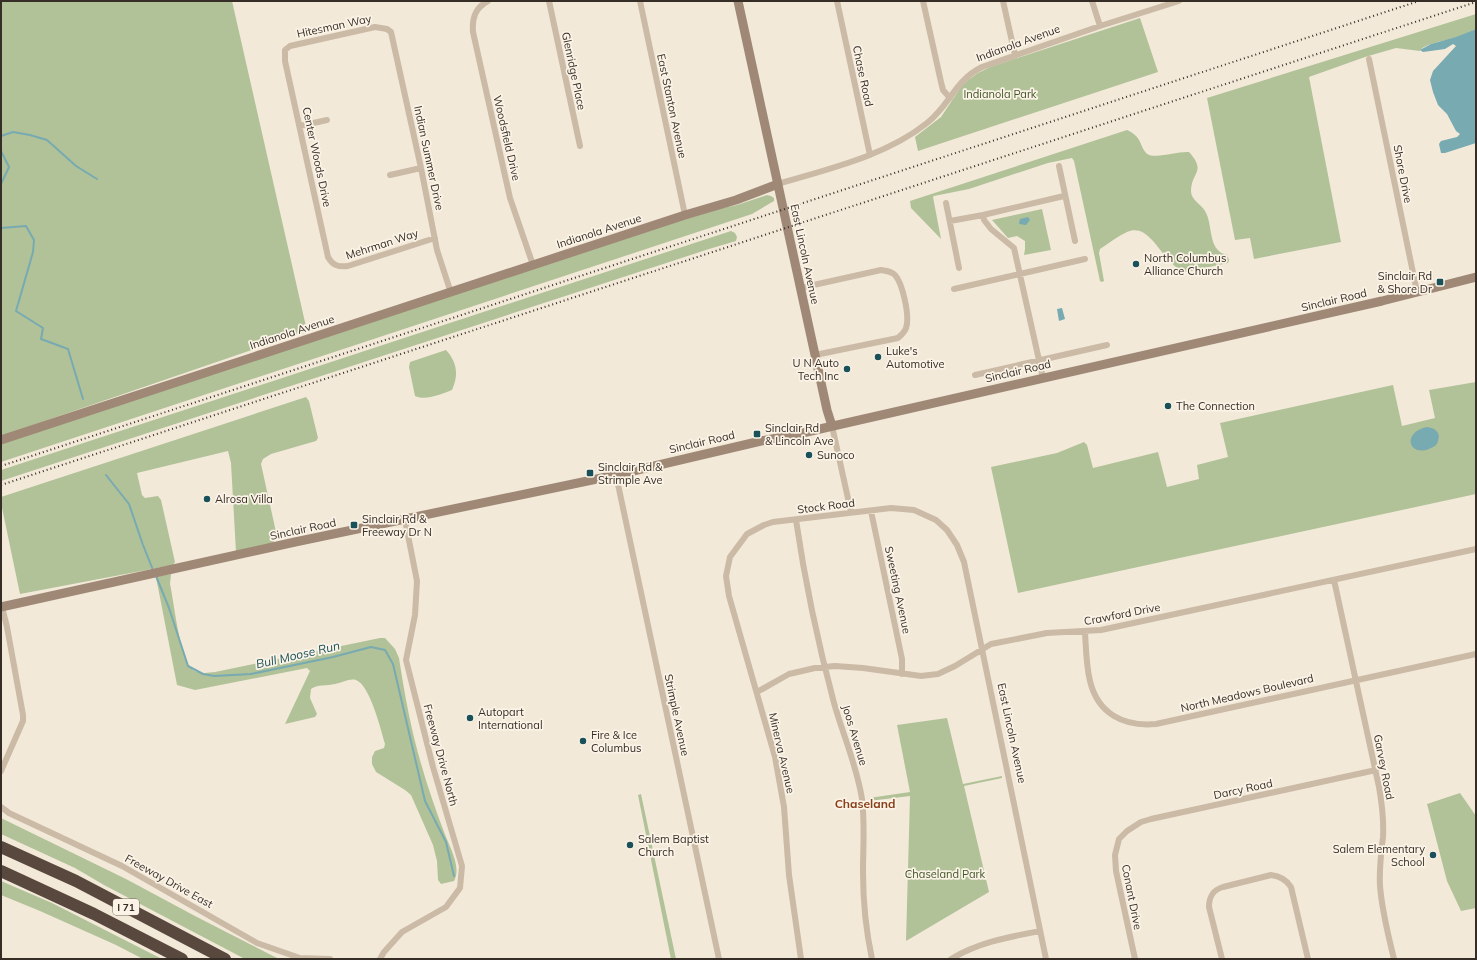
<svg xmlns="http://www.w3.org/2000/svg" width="1477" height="960" viewBox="0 0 1477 960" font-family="Mulish,sans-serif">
  <rect width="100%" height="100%" fill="#f3e9d9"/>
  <path fill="#b1c298" d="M1,1h231l75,330 -306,105z
    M1476,14v15c-7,3 -14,6 -21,9 -8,2 -32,6 -35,13l-24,-3 -31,9 -56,20 32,165 -87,17 -4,-21 -15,2 -28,-142z
    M1140,18l18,54 -240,79 -3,-14 26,-20 20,-30 7,-7 10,-7 12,-6z
    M1127,130c5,2 9,5 12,10 3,5 4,12 10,15 6,3 31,-4 40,-3 18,20 2,20 2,39 0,9 10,13 14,20 7,11 4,32 14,40 1,2 6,3 8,4l2,5 -1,3 -42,9c-23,-5 -34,-51 -59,-40 -9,4 -18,11 -27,17l-1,4 5,28 -2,1 -2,-1 -26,-120 -2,-3 -24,5 -79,26 -35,7 -1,1 8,42 -30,-31 -1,-7z
    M767,195l4,1 3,2v3l-22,13 -751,248v-18l708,-233 28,-6z
    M1042,209l9,41 -27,5 1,-6v-8l-8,-5 -9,2 -16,-18z
    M731,231l4,2 2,4 -1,4 -27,8 -708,232v-11z
    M446,350c11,12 13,25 6,40 -10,4 -27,11 -37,6l-6,-29 1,-5z
    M1476,382v112l-458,99 -27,-126 66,-14 27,-11 3,3 6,23 65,-16 9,35 32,-8 -2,-14 31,-8 -8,-34 173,-38 9,41 33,-8 -6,-28z
    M306,397l3,4 9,37 -2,3 -45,13 -8,5 -2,5 15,68v6l-3,5 -37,9 -5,-89 -3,-12 -91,22 5,22 3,3 13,-2 3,4 14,62 -2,3 -153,29 -19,-91v-6z
    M171,574l-1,10c4,17 10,79 23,86 7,4 14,3 22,2l165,-34h5l10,11 4,9c3,19 6,38 10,57 8,40 21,80 35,117 5,14 18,35 10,49l-13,3 -3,-4 -1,-19 -4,-16 -22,-50 -6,-5 -29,-18 -4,-8v-7l3,-6 9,-3 1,-4c-4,-14 -15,-59 -29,-64 -6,-2 -15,3 -21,4 -8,2 -18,0 -24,5l-1,9 7,16 -2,3 -30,7 25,-53 -3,-3 -112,22 -18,-5 -21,-108z
    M947,718l16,66 39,-8v2l-38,8 25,106 -83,49 4,-145 -41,5v-3l41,-6 -13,-67z
    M1460,793l16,23v92l-15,3 -14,-30 -20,-77z
    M641,794l35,165h-5l-33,-164z
    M1,818l125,61 69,37 84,43h-34l-141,-74 -29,-17 -74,-34z
    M1,881l51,22 110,56h-19l-27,-14 -76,-34 -39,-16z"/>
  <path fill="#77aab1" d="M1476,29v114l-31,10h-4l-2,-9 2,-3 16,-4 3,-3 -4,-3 -9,-17 -9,-9 -5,-13 -3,-12 3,-9 23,-25 -3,-2 -8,5 -22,3 -3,-2 11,-6 25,-7z
    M1028,217l2,3 -4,5 -7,-1 1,-5z
    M1062,308l3,11 -6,2 -2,-12z
    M1427,427c8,1 14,5 11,14 -1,5 -5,6 -9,8 -21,8 -27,-17 -2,-22z"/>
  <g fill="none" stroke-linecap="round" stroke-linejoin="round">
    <path stroke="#77aab1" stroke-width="2" d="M1,136l12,-4 17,3 17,5 29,26 21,13
      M1,151l8,16 -8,17
      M1,228l25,-2 8,14 -1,12 -17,59 27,17 -2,11 27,10 15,50
      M106,475l23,29 14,41 10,25
      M156,576l13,32 19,58 15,8 11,2 37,-2 82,-17 38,-10 14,3 8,14 32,137 21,41 8,34"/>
    <path stroke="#cbbaa5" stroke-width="6" d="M488,1c-13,7 -16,17 -15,31l37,166 23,67
      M549,1l31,145
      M640,1l45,214
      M837,1l33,154
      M923,1l18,81 2,8 7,8
      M1003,1l12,54
      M1092,1l8,25
      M1369,59l48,233
      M300,126l27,-6
      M1059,166l16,75
      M390,175l31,-7
      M778,184c50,-15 108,-28 149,-61 24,-19 27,-42 55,-56l118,-41 79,-25
      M946,203l13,65
      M983,215l81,-19
      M950,221l33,-6 1,5 7,9 23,19 29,130
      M435,238l-87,28c-9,1 -15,0 -20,-9l-43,-196v-11l5,-4 85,-19 12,2 4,3 30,136 16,82 14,43
      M800,288l81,-18c5,1 10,1 14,5 8,9 15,42 11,53 -1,4 -5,7 -8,10l-83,17
      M954,289l131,-30
      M975,375l132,-30
      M832,426l19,86
      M616,475l103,484
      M871,511l31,148v15
      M796,520c9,62 22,123 38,183 9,32 23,63 28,96 3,24 1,49 1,73 0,29 3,59 9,87
      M1334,580l45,207c3,17 5,33 4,50 -2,16 -4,32 -3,49 2,25 8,49 14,73
      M1085,632c1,16 1,33 5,49 8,33 34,46 66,43l320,-70
      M757,692l32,-18 26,-6 20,-2 28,2 58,8 17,-2 17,-8 36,-22 56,-11 54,-3 375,-81
      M1,771l22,-50v-6l-16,-88 -5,-20
      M1,807l8,6 113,53 135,77 43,15 30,1
      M380,959l4,-7 18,-20 44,-25 14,-19 2,-22 -29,-99 -27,-107 9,-45 2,-34 -12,-61
      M801,959l-12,-84 -5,-68 -9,-50 -46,-161 -3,-20 4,-19 17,-23 17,-9 9,-3 118,-14 23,2 22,10 11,10 10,15 7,17 82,397
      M951,959c28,-17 58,-22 89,-28
      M1135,959l-19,-88 -1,-16 4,-16 8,-8 14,-9 10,-3 225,-49
      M1222,959l-13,-52c0,-11 4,-17 14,-20l48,-12c9,1 15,4 20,12l17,72"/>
    <path stroke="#9f8876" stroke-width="9" d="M738,1l89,409 5,16
      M1,440l684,-225 51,-15 42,-16
      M1,607l294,-65 321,-67 145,-34 37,-7 584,-133 94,-24"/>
    <path stroke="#58483d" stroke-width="12" d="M1,847l75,34 149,78
      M1,871l93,43 88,45"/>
    <path stroke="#362d26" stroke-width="2" stroke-dasharray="1 3" stroke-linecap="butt" d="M1,466l1418,-465
      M1,485l1475,-483"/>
  </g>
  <g fill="#1a505a" stroke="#faf3e6" stroke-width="1.5">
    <circle cx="1136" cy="264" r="4"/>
    <rect x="1436" y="278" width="8" height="8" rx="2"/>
    <circle cx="878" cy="357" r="4"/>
    <circle cx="847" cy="369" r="4"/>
    <circle cx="1168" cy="406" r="4"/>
    <rect x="753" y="430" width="8" height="8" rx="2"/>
    <circle cx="809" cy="455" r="4"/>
    <rect x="586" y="469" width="8" height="8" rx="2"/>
    <circle cx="207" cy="499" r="4"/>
    <rect x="350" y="521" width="8" height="8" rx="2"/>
    <circle cx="470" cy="718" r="4"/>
    <circle cx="583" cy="741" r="4"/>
    <circle cx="630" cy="845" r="4"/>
    <circle cx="1433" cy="855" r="4"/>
  </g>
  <g text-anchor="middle" stroke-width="3.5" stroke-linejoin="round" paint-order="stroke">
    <rect fill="#faf3e6" stroke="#716860" stroke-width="1" x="113" y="899" width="26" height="16" rx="3"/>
    <g font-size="10" font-weight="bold" fill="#362d26">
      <text x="126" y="911">I 71</text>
    </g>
    <g font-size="11" fill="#362d26" stroke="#faf3e6">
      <text transform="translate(334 26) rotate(-12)" y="4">Hitesman Way</text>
      <text transform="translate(1018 43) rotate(-20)" y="4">Indianola Avenue</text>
      <text transform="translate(574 71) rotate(78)" y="4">Glenridge Place</text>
      <text transform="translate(863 76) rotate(78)" y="4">Chase Road</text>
      <text transform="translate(672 106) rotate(78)" y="4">East Stanton Avenue</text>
      <text transform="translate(507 138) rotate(77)" y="4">Woodsfield Drive</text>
      <text transform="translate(317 157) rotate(78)" y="4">Center Woods Drive</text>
      <text transform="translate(429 158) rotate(78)" y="4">Indian Summer Drive</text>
      <text transform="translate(1403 174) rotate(79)" y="4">Shore Drive</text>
      <text transform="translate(599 231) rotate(-18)" y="4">Indianola Avenue</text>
      <text transform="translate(382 244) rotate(-18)" y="4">Mehrman Way</text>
      <text transform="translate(805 254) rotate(78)" y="4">East Lincoln Avenue</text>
      <text transform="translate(1334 300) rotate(-13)" y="4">Sinclair Road</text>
      <text transform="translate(292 332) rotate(-18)" y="4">Indianola Avenue</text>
      <text transform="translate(1018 371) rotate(-13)" y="4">Sinclair Road</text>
      <text transform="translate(702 442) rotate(-13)" y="4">Sinclair Road</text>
      <text transform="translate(826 506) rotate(-7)" y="4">Stock Road</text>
      <text transform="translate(303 529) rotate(-12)" y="4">Sinclair Road</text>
      <text transform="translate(898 590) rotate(78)" y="4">Sweeting Avenue</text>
      <text transform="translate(1122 614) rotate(-11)" y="4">Crawford Drive</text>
      <text transform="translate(1247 693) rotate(-13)" y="4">North Meadows Boulevard</text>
      <text transform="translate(677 715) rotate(78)" y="4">Strimple Avenue</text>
      <text transform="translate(1012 733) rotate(78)" y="4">East Lincoln Avenue</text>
      <text transform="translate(855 735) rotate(73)" y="4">Joos Avenue</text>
      <text transform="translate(782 753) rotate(77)" y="4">Minerva Avenue</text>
      <text transform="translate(441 755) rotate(75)" y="4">Freeway Drive North</text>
      <text transform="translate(1384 767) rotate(79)" y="4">Garvey Road</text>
      <text transform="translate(1243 789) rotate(-12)" y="4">Darcy Road</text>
      <text transform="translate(169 881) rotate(29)" y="4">Freeway Drive East</text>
      <text transform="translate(1132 897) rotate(79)" y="4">Conant Drive</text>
    </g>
    <g font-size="11" fill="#425629" stroke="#faf3e6">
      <text x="1000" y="98">Indianola Park</text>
      <text x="945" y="878">Chaseland Park</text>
    </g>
    <g font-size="11" fill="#362d26" stroke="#faf3e6" text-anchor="start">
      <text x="1144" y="262">North Columbus<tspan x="1144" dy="13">Alliance Church</tspan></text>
      <text x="1432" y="280" text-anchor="end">Sinclair Rd<tspan x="1432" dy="13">&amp; Shore Dr</tspan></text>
      <text x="886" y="355">Luke's<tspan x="886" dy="13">Automotive</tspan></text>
      <text x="839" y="367" text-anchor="end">U N Auto<tspan x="839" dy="13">Tech Inc</tspan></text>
      <text x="1176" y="410">The Connection</text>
      <text x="765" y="432">Sinclair Rd<tspan x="765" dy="13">&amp; Lincoln Ave</tspan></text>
      <text x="817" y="459">Sunoco</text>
      <text x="598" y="471">Sinclair Rd &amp;<tspan x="598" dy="13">Strimple Ave</tspan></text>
      <text x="215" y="503">Alrosa Villa</text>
      <text x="362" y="523">Sinclair Rd &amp;<tspan x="362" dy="13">Freeway Dr N</tspan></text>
      <text x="478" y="716">Autopart<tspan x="478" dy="13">International</tspan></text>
      <text x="591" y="739">Fire &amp; Ice<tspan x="591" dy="13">Columbus</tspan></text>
      <text x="638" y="843">Salem Baptist<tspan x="638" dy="13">Church</tspan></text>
      <text x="1425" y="853" text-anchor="end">Salem Elementary<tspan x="1425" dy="13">School</tspan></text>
    </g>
    <g font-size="12" font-style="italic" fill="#1a505a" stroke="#faf3e6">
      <text transform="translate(298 655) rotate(-13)" y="4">Bull Moose Run</text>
    </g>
    <g font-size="12" font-weight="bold" fill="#8a3f1b" stroke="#faf3e6">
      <text x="865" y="808">Chaseland</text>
    </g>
  </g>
  <rect width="1477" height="960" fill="none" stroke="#362d26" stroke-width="4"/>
</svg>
